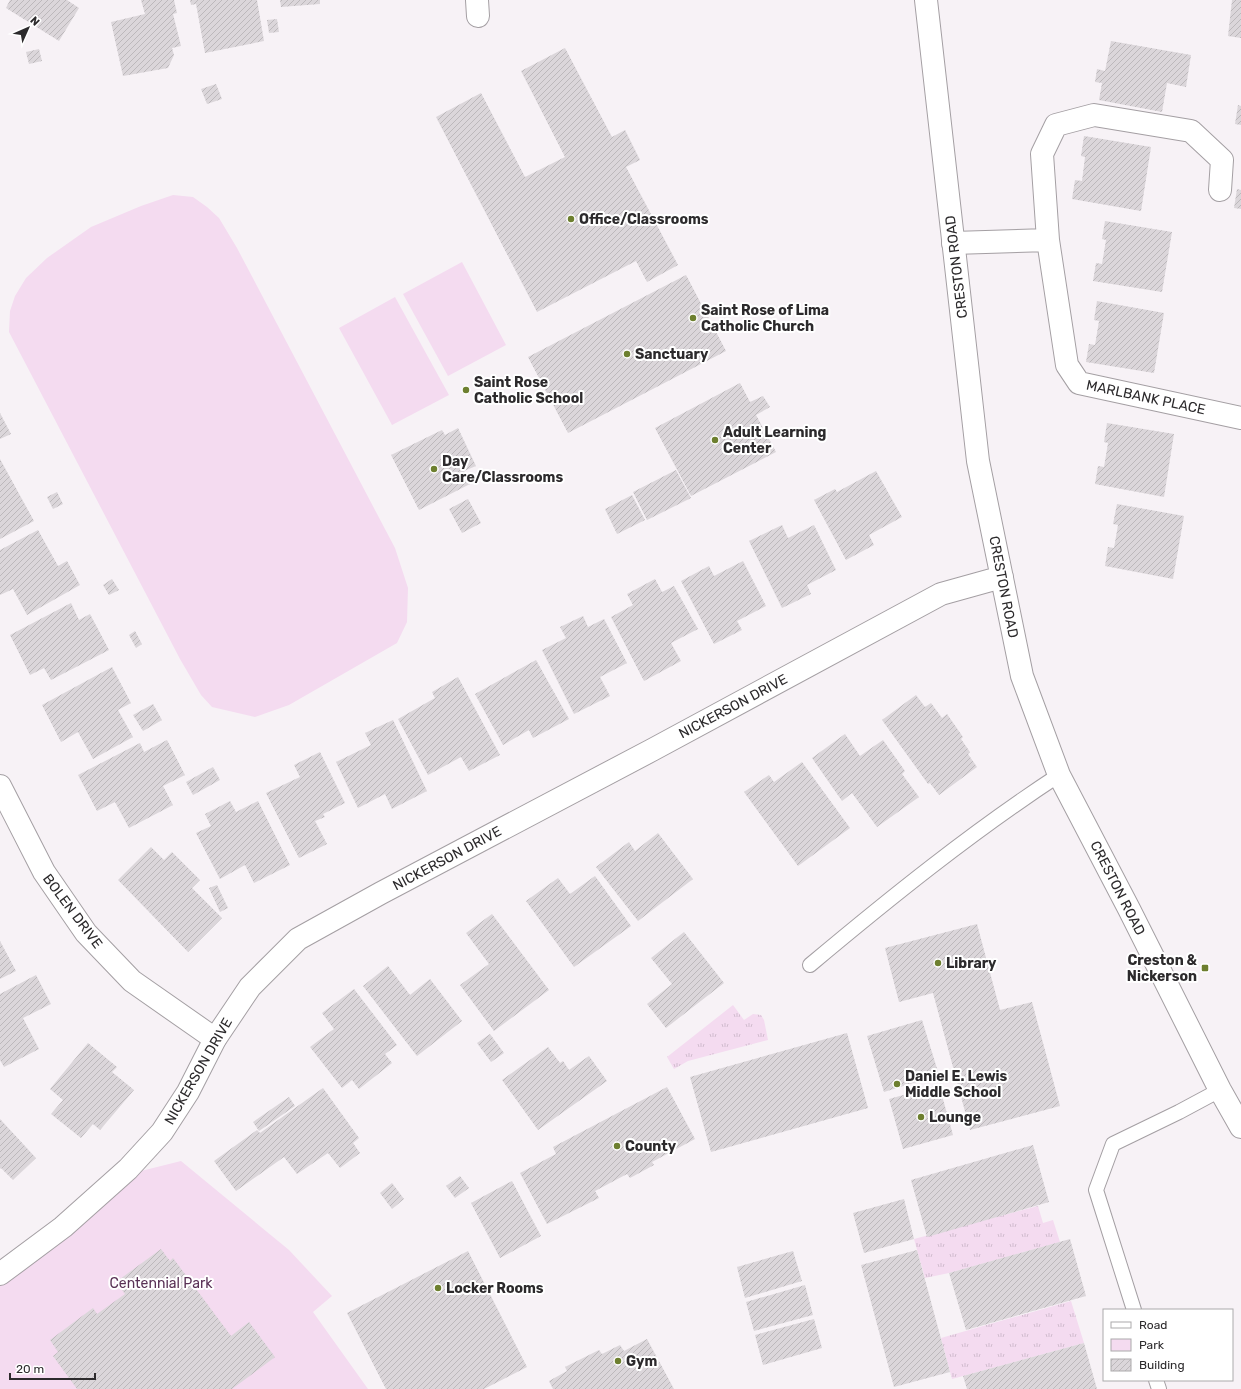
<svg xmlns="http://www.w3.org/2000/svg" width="1241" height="1389" viewBox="0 0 1241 1389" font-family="Rubik,sans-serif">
  <defs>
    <pattern id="grass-tufts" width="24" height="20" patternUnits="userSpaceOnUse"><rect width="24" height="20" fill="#f4dbf0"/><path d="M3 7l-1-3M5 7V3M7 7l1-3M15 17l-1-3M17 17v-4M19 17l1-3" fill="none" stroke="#d1bcce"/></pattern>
    <pattern id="building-hatch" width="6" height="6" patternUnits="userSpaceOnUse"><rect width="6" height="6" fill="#dbd6da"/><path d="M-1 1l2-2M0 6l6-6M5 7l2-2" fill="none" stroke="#bcb8bb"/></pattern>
  </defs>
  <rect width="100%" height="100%" fill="#f7f2f6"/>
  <path fill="url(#grass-tufts)" d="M733,1005l11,15 9,-6 8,1 3,5 4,20 -80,21 -14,8 -7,-12z
    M1038,1206l5,17 10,-3 7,22 -111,31 -24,5 -11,-39z
    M1071,1301l13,42 -132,36 -11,-41z"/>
  <path fill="#f4dbf0" d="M173,195l20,2 14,10 12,11 18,30 158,300 13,40 -1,34 -10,21 -108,62 -34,12 -43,-10 -11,-12 -21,-36 -171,-327 1,-21 5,-15 11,-18 21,-20 44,-31 50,-21z
    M462,262l44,83 -58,31 -45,-82z
    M395,297l54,98 -57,30 -53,-97z
    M181,1161l108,89 43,46 -19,16 55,77h-368v-115l121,-98z"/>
  <path fill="url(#building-hatch)" d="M10,0h57l12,8 -20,33 -53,-33z
    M141,0h33l3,13 -4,1 8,32 -9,2 2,7 -6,13 -45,8 -12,-54 34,-8z
    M190,0h67l7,41 -59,12 -9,-49 -5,1z
    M280,0h40v4l-39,3z
    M1232,0h9v38l-13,-2z
    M277,19l2,13 -10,1 -2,-13z
    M1111,41l80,14 -5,32 -19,-4 -5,29 -63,-12 3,-17 -7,-1 2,-13 8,2z
    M565,48l47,89 13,-7 15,30 -14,7 52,98 -31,17 -11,-21 -99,51 -101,-195 45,-24 44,84 40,-20 -44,-86z
    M39,49l3,12 -13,3 -3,-12z
    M216,84l6,15 -15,5 -6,-15z
    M1238,105l3,1v19l-6,-1z
    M1084,136l67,11 -10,64 -69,-12 3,-19 7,1 3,-24 -4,-1z
    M1237,189l4,1v19l-7,-1z
    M1105,221l67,11 -10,60 -69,-11 3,-18 6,1 4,-24 -4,-1z
    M686,275l40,76 -158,82 -40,-76z
    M1097,301l67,12 -10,60 -68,-11 3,-18 6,1 4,-24 -5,-1z
    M740,383l10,19 13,-6 7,11 -14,8 20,37 -85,44 -36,-68z
    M0,413l11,21 -11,5z
    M1107,423l67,11 -10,63 -69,-13 3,-18 6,1 4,-24 -4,-1z
    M458,428l18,38 -12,5 6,13 -51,26 -28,-55 51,-25 3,5z
    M0,459l34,62 -34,18z
    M676,470l15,28 -44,22 -14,-28z
    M876,471l26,46 -33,18 5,10 -28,15 -32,-60 21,-11 2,3z
    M57,492l6,12 -10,5 -6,-12z
    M632,495l13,25 -28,14 -12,-25z
    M468,499l13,24 -19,10 -13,-24z
    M1117,504l67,12 -11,63 -68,-13 3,-19 6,1 4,-23 -5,-1z
    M782,525l6,13 26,-13 22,45 -29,15 4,9 -29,14 -33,-67z
    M38,530l20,36 9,-5 13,24 -53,30 -14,-26 -13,6v-45z
    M743,561l23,45 -29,15 5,9 -28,14 -33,-63 28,-15 5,10z
    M112,579l7,11 -10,5 -6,-10z
    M655,579l7,13 12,-6 24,43 -27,14 10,18 -37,20 -33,-64 22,-12 -6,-11z
    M71,603l8,17 11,-6 19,36 -58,30 -7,-12 -14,7 -20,-40z
    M583,616l5,11 16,-8 23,44 -27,14 10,19 -36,18 -32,-64 24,-12 -6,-11z
    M135,631l7,13 -6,4 -7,-13z
    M536,660l33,59 -36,19 -4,-8 -26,15 -28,-51z
    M112,667l19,36 -13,7 15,27 -40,22 -15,-27 -17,10 -19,-37z
    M458,677l42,78 -31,16 -8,-14 -33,18 -30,-56 37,-21 -3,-6z
    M916,695l9,12 6,-4 11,15 5,-4 16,23 -2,2 9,13 -2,2 9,13 -38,28 -9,-12 -2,1 -46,-64z
    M153,704l9,16 -19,11 -10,-16z
    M393,720l34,71 -35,18 -7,-15 -27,14 -22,-46 35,-17 -6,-12z
    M845,734l15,22 23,-16 22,31 -3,3 17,23 -42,30 -25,-34 -10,8 -30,-43z
    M167,740l18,35 -22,11 10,19 -44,23 -14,-26 -18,9 -19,-36 62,-32 4,9z
    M320,752l25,51 -22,11 2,3 -10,4 12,23 -28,14 -33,-65 34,-16 -6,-12z
    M802,762l48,66 -52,38 -54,-74 25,-17 5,7z
    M213,767l7,13 -27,15 -7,-13z
    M230,801l6,11 22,-11 32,64 -36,18 -9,-18 -25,14 -24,-46 15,-7 -6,-12z
    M658,833l35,46 -55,42 -42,-54 33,-25 6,9z
    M151,847l13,13 8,-8 28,28 -8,8 30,30 -34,34 -70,-72z
    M595,876l36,50 -57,41 -48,-66 32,-23 12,16z
    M217,885l11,23 -8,4 -11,-24z
    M492,914l57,76 -55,41 -34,-46 29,-21 -23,-31z
    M977,924l23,86 32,-8 28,104 -90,24 -37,-137 -34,9 -14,-54z
    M684,932l40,51 -58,45 -19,-24 25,-20 -21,-26z
    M0,941l16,30 -16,8z
    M388,966l22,29 20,-16 32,42 -45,35 -54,-70z
    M36,975l15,29 -28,14 16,31 -35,18 -4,-7v-66z
    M354,989l43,56 -12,9 7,9 -33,26 -7,-9 -10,8 -32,-41 24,-18 -12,-16z
    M922,1020l17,55 -55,17 -17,-56z
    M847,1033l21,75 -157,44 -21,-75z
    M490,1034l14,19 -13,9 -14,-19z
    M88,1043l29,24 -5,5 22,18 -34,40 -7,-6 -12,14 -30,-24 12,-14 -13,-11z
    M548,1047l12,16 3,-2 6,9 20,-14 18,25 -69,49 -36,-50z
    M939,1085l14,50 -50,14 -14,-50z
    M667,1087l28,52 -43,23 2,3 -24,13 -3,-4 -32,17 4,7 -52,26 -27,-51 36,-19 -3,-7z
    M323,1088l36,50 -6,5 7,10 -20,15 -12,-15 -31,21 -13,-17 -48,34 -22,-30 43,-31 3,3z
    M289,1097l6,9 -36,25 -6,-9z
    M0,1119l36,39 -23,22 -12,-12 -1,1z
    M1033,1145l16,57 -122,35 -16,-57z
    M460,1176l9,12 -14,10 -9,-12z
    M512,1181l29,55 -41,22 -29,-55z
    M392,1183l12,16 -12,10 -12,-16z
    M904,1199l10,40 -50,14 -11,-40z
    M1070,1239l16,57 -120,34 -17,-57z
    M161,1249l9,12 3,-3 58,78 18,-14 26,35 -43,32h-155l-24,-33 5,-4 -8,-12 43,-32 4,6 28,-20 -9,-12z
    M917,1250l33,122 -56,15 -33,-122z
    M468,1251l59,116 -43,22h-98l-39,-76z
    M793,1251l9,30 -57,17 -8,-31z
    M805,1285l8,30 -59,16 -8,-29z
    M814,1319l8,29 -59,17 -8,-30z
    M647,1339l27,50h-121l-4,-8 18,-10 -2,-4 34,-17 3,4 18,-9 4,6z
    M1084,1343l13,46h-130l-4,-13z"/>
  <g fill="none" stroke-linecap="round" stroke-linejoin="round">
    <g stroke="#a49fa3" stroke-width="16">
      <path id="lane" d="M810,965c80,-67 162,-133 249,-190
        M1134,1310l-38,-120 17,-46 66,-32 41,-22
        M1156,1380l3,9"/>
    </g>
    <g stroke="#a49fa3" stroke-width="24">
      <path id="street" d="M477,0l1,16
        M1048,240l-6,-86 14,-29 38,-10 97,16 31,29 -2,30
        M953,243l95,-3 19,125 12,18 162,35
        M0,786l44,86 42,61 46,48 83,58"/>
    </g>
    <g stroke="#a49fa3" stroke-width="24">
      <path id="secondary" d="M926,0l52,461 44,215 37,99 70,134 91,181 21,37
        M0,1274l63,-47 65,-58 34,-37 26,-40 27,-53 35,-52 48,-48 83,-46 271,-143 289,-156 61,-17"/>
    </g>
    <use href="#lane" stroke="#fff" stroke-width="14"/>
    <use href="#street" stroke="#fff" stroke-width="22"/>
    <use href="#secondary" stroke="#fff" stroke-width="22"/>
  </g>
  <g fill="#6d7f2f" stroke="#fff" stroke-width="1.5">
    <circle cx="571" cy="219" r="4"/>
    <circle cx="693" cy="318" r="4"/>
    <circle cx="627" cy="354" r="4"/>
    <circle cx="466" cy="390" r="4"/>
    <circle cx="715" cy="440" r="4"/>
    <circle cx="434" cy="469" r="4"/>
    <circle cx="938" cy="963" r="4"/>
    <rect x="1201" y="964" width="8" height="8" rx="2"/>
    <circle cx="897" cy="1084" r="4"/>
    <circle cx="921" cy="1117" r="4"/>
    <circle cx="617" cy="1146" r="4"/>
    <circle cx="438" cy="1288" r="4"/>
    <circle cx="618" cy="1361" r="4"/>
  </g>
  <g text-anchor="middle" stroke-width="4" stroke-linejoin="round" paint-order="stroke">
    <g font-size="14" font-weight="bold" fill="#2c2a2c" stroke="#fff" text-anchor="start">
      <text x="579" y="224">Office/Classrooms</text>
      <text x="701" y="315">Saint Rose of Lima<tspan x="701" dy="16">Catholic Church</tspan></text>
      <text x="635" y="359">Sanctuary</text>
      <text x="474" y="387">Saint Rose<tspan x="474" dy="16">Catholic School</tspan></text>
      <text x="723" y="437">Adult Learning<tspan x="723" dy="16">Center</tspan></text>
      <text x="442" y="466">Day<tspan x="442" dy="16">Care/Classrooms</tspan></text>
      <text x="1197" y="965" text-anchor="end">Creston &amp;<tspan x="1197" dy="16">Nickerson</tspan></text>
      <text x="946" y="968">Library</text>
      <text x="905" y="1081">Daniel E. Lewis<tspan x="905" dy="16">Middle School</tspan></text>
      <text x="929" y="1122">Lounge</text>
      <text x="625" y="1151">County</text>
      <text x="446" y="1293">Locker Rooms</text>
      <text x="626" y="1366">Gym</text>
    </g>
    <g font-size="14" fill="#2c2a2c" stroke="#fff">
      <text transform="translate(956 267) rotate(-97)" y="5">CRESTON ROAD</text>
      <text transform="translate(1146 397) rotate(12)" y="5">MARLBANK PLACE</text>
      <text transform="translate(1004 587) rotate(79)" y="5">CRESTON ROAD</text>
      <text transform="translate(733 706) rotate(-28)" y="5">NICKERSON DRIVE</text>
      <text transform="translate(447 858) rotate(-28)" y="5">NICKERSON DRIVE</text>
      <text transform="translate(1118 888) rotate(63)" y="5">CRESTON ROAD</text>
      <text transform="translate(73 911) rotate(53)" y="5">BOLEN DRIVE</text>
      <text transform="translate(198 1071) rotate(-60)" y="5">NICKERSON DRIVE</text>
    </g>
    <g font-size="14" fill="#593155" stroke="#fff">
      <text x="161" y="1288">Centennial Park</text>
    </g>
  </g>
  <rect x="1103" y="1309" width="130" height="72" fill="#ffffff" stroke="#abaaab"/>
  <rect x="1111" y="1322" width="20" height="6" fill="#ffffff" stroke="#abaaab"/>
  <text x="1139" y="1329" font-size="12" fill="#2c2a2c">Road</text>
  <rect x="1111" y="1339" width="20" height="12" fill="#f4dbf0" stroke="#abaaab"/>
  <text x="1139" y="1349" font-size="12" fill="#2c2a2c">Park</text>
  <rect x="1111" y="1359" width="20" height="12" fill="url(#building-hatch)" stroke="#abaaab"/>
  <text x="1139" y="1369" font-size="12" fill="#2c2a2c">Building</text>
  <g transform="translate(28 28) rotate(45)" stroke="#ffffff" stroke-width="3" paint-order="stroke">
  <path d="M0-3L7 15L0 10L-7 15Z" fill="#2c2a2c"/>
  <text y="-6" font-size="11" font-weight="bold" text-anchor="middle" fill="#2c2a2c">N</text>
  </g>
  <path d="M10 1373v6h85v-6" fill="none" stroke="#2c2a2c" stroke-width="2"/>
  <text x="16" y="1373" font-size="12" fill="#2c2a2c" stroke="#ffffff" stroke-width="3" paint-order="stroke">20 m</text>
</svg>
